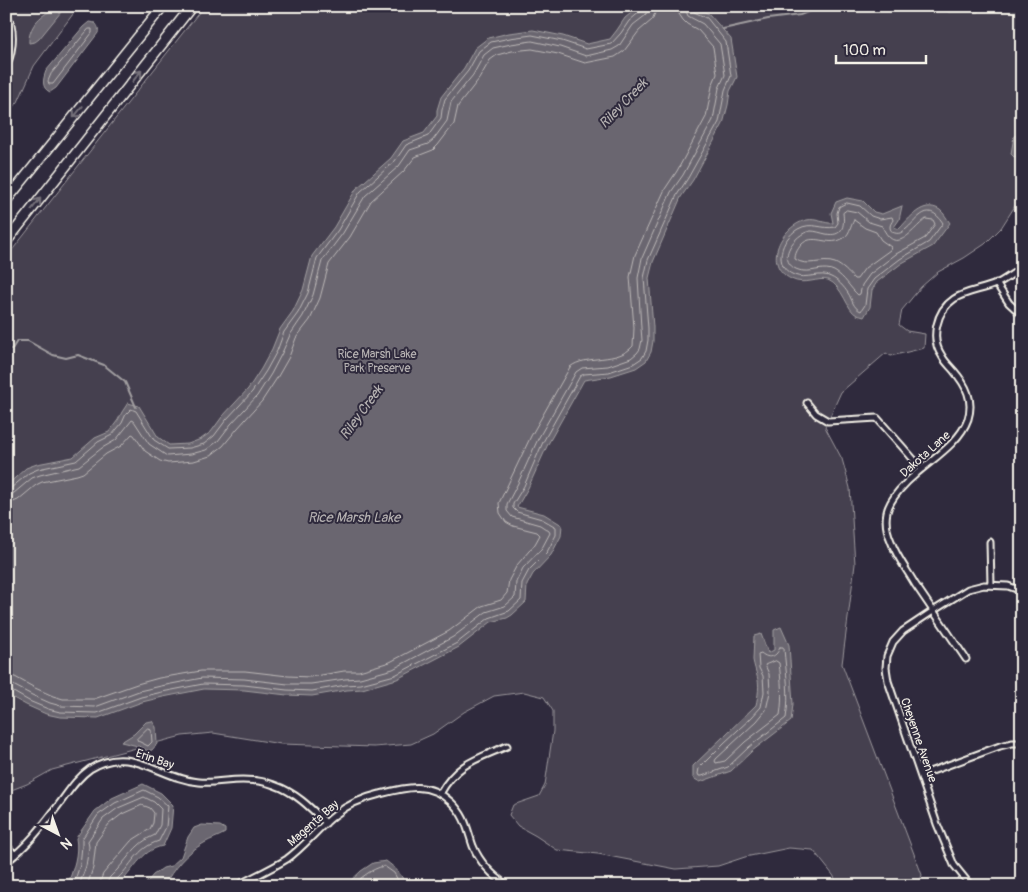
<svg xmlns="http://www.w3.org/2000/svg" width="1028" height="892" viewBox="0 0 1028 892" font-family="Pangolin,sans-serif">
  <rect width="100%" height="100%" fill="#2f2a3d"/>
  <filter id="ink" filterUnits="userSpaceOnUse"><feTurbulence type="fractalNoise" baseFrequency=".02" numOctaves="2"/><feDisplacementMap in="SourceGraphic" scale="10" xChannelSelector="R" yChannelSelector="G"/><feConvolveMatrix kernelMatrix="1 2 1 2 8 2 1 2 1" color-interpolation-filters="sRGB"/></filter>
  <g filter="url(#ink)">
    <path fill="#454050" stroke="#9c989c" d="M6,6h73l-45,60 -16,36 -12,13z
      M204,6h818v189l-21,33 -16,16 -21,14 -26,14 -17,15 -19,23 -3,15 8,6 18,3 -1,14 -33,8 -5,-3 -45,39 -16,35 17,32 8,29 5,76 -13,100 80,211 -4,11h-79l-6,-11 -20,-25 -24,-2 -44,9 -27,9 -42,3 -78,-15 -41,-4 -21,-14 -18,-10 -9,-11 4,-10 26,-9 6,-11 8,-54v-20l-9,-14 -20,-5 -30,4 -30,16 -31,22 -22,10 -37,3 -93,-3 -68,-11 -31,3 -130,34 -25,14 -21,8v-534z"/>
    <path fill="#6a6670" stroke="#a19ea0" d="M641,6h51l17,8 22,25 6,38 -7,14 -2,14 -5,19 -30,56 -12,17 -28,65 -4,16 4,49v14l-2,11 -5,9 -10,7 -25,8 -27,4 -36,64 -20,44 -11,19 27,7 18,11 -1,11 -10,19 -18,19 -6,11 -1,17 -14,13 -5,3 -16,4 -32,25 -62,32 -35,10 -15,1 -35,6 -25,-1 -43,-5 -40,-1 -41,8 -21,5 -44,16 -38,-1 -14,-3 -20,-9 -20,-11v-208l20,-18 11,-4 36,-7 22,-19 14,-6 9,-12 4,-8 6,-9 11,3 19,31 11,8 19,-1 13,-5 10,-7 11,-15 26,-28 13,-20 11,-20 8,-20 13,-18 10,-21 9,-34 22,-29 22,-38 35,-31 12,-17 21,-8 13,-17v-6l4,-13 23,-29 11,-20 13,-10 21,-5 24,-3 30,6 24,8 23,-5 7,-9 8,-12 11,-9z
      M944,6h40l-5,6h-31z
      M54,10h5l2,2 -22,27 -4,3 -6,1c-1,-15 11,-29 25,-33z
      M89,22l6,1c3,3 4,6 3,10l-42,55 -6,4c-9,-4 -7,-13 -4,-21l37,-44z
      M1022,132v24l-8,1 -3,-3 3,-18z
      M847,198l16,3 11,11 8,2 20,-8 -3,14 -5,7 5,2c10,-10 24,-30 41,-19 4,3 7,9 10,13l-17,23 -31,17 -25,19 -5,8 -2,17 -6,10c-2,-1 -5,-1 -7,-2 -10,-4 -14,-29 -29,-35 -10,-3 -23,6 -37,-1 -30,-15 -9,-54 16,-59 9,-2 18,4 26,3l-2,-10 5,-11z
      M781,627l8,18 4,59 -2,17 -39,30 -21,20 -31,11 -7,-4v-12l63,-61c2,-9 4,-20 1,-29 -1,-5 -3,-10 -4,-16 0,-8 1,-16 1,-24l7,-2 7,19 6,-3v-20z
      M152,721l4,6 1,17 -5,6 -5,1 -9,-5 -17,-4 13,-8 12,-12z
      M143,784l18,9 12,12 -2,23 -8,18c-23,4 -30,27 -46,40h-50c6,-16 12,-32 9,-48l19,-27 17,-13z
      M202,825l18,1 5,3v4c-7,4 -14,6 -21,10 -18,10 -31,26 -40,43h-20l9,-11 10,-7 8,-2 10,-9 7,-20 6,-9z
      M386,861c9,7 17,13 19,25h-60l16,-15 12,-8z"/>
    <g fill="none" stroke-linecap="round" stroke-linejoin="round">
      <path stroke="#bdb9b8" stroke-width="1" d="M89,29h3v4l-39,51h-4l-1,-3 3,-7z
        M847,203l13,3 11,10 9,3 12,-2 1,3c-1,2 -3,4 -3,7 0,6 8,8 12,5 14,-8 24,-35 41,-9l-14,19 -29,17 -26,20 -7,10 -2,16 -4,6c-8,-3 -9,-12 -13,-18 -4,-6 -10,-13 -17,-16 -10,-6 -25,3 -37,-2 -22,-9 -13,-36 4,-46 14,-8 24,1 37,-2l3,-4 -1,-10 2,-6z
        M847,210l10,2 12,10 13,4c14,31 29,4 44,-7l7,1 2,4 -10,14 -29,16 -26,20 -8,11 -2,9 -2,1c-8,-7 -13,-18 -24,-24 -10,-5 -20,1 -30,0 -14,-1 -21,-12 -14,-24 4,-7 12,-15 21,-16 5,0 10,2 15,3 16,3 19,-7 17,-21z
        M854,220l11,8 11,4 5,8 10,7 -1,3 -25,18 -8,11h-3c-5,-6 -12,-13 -19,-16 -13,-5 -28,5 -40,-4 0,-5 2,-9 6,-14 12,-13 26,2 41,-6 8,-4 8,-12 12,-19z
        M6,489l5,-1 18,-15 9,-4 38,-8 22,-19 14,-7 10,-12 4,-9 5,-5 5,2 18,29 14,9 22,-1 14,-4 10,-8 12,-16 26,-28 14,-21 11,-20 7,-19 14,-19 10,-20 9,-35 21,-28 22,-38 35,-31 11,-16 22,-9 13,-18 1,-8 3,-11 23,-28 11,-20 12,-9 19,-4 22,-3 30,6 24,8 25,-5 10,-11 8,-12 12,-10 1,-5
        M6,495l8,-2 18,-15 8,-3 39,-9 23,-18 14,-8 16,-20 2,1 15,23 18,12 24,-2 15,-4 12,-9 13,-17 26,-28 14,-22 11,-21 8,-18 13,-19 10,-21 9,-34 21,-28 22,-37 34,-30 11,-16 18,-6 5,-4 14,-19 4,-19 22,-27 11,-20 9,-7 18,-4 21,-3 28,6 26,9 26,-6 7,-4 14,-21 13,-10 2,-4v-5
        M6,503l7,-1 5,-2 18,-15 6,-3 35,-7 6,-2 23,-19 15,-8 11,-12 2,1 11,16 15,10 8,2 26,-2 16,-5 13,-10 14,-17 25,-28 15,-23 12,-21 7,-19 14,-18 10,-22 9,-34 21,-27 21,-36 33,-30 11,-14 18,-7 5,-5 16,-21 4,-18 21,-27 11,-19 7,-5 15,-4 20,-2 26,5 27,9 30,-6 9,-6 15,-20 13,-11 3,-7 1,-7
        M780,647h3l1,2c2,23 6,46 2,69l-37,29 -21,20 -26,9h-3l-1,-2 1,-6 25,-25 28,-26 9,-10 3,-15 -1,-16 -4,-8 -1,-14 3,-1c8,7 16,4 19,-6z
        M776,661l3,2c2,17 4,35 1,52l-35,27 -20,19 -9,2 -1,-2 1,-2 41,-38 9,-11 4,-18 -1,-18 -4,-9 2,-1z
        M6,676l9,1 20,11 18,8 10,3h31l43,-15 22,-6 42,-7h44l43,5 22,1 34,-6h15l31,-9 59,-31 33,-25 19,-6 6,-7 2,-13 8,-15 18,-21 5,-9 -3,-3 -24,-6 -7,-4 -6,-9 -1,-10 32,-67 39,-69c16,-13 48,-3 63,-21l1,-18 -4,-51 5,-22 30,-66 12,-18 29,-54 6,-31 5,-12 -4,-27 -15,-17 -11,-6 -4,-4 -4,-6 -1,-8
        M6,683l7,2 19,10 18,8 11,3 34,1 44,-16 22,-5 41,-8 42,1 44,5h23l34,-5 15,-1 33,-9 60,-32 33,-25 19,-6 10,-9 1,-15 7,-14 19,-20 8,-15 -1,-2 -9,-6 -28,-8 -5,-6v-7l11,-21 20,-44 38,-67 6,-4 26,-2 23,-8 6,-5 3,-4 2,-9 -1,-12 -3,-50 4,-20 29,-66 12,-17 30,-55 6,-32 6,-13 -5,-31 -17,-20 -15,-8 -2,-5v-5
        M6,690h4l19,11 19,8 12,3 37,1 44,-16 21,-5 41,-8 41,1 43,5 25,1 34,-6 15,-1 34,-9 62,-32 32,-25 20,-7 12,-11 1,-17 7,-13 18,-18 9,-17v-8l-14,-8 -25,-7 -4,-4v-4l11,-18 19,-44 37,-66 4,-2 25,-2 24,-8 9,-6 4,-7 2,-11v-12l-4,-50 4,-18 29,-65 11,-17 31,-56 6,-32 6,-14 -5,-34 -19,-24 -13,-6 -2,-6
        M148,728l3,2 1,12 -4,4 -10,-5 -1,-2z
        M73,886l7,-21 2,-19v-7l16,-24 17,-12 29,-13 14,7 10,9 -2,21 -7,14c-23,7 -27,25 -44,40l-1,5
        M79,886l7,-20 3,-19 -1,-6 15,-22 15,-11 26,-11 10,5 7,7 -1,16 -5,10c-21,8 -29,28 -45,42l-2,4v5
        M87,886l6,-18 3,-26 13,-18 13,-10 20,-9 8,3 4,5 -1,10 -3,6 -19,12 -28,33 -2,5 -1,7
        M352,886c10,-9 19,-17 32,-20l10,7 7,13"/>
      <path stroke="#a19ea0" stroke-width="2" d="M723,29l45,-10 32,-4 23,-9
        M6,349h6l5,-8h11l25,14 13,3 12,-3 26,10 21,17 11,25"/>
      <g stroke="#f4f1e8" stroke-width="9">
        <path id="minor" d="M6,13c2,4 4,8 5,12 3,12 1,30 -5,41
          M996,283l13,20 13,12
          M807,403l9,11 12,7 49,-3 45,51
          M990,542l1,43
          M966,659c-17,-25 -34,-50 -51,-75 -8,-14 -19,-28 -24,-43 -4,-9 -6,-20 -4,-29 3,-14 19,-30 30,-39 17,-15 43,-31 51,-54 6,-19 -2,-34 -14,-48 -4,-5 -9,-9 -12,-15 -12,-17 -6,-45 12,-57 12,-8 28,-9 42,-15 9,-4 17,-11 26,-16
          M921,775l79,-29 12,-3h10
          M440,794c17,-31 37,-35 67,-48
          M6,845l9,10
          M6,862c22,-16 38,-38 54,-59 9,-12 17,-25 30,-34 40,-26 70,10 109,13 8,1 17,0 26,-1 17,-2 33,-2 49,4 21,7 36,22 52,38
          M236,886c17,-9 35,-17 51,-27 18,-13 31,-31 48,-44 13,-11 28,-17 45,-21 27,-7 48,-13 71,8 15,14 16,27 22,44 7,17 20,30 35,40
          M971,886l-17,-21 -17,-41 -49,-143 -2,-13 1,-12 6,-14 10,-11 30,-20 35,-22 16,-4 24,1 14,5"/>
      </g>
      <g stroke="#f4f1e8" stroke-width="12">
        <path id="motorway" d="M6,201l157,-195
          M6,242l186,-236"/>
      </g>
      <use href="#minor" stroke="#2f2a3d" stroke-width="5"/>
      <use href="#motorway" stroke="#2f2a3d" stroke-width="9"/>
    </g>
    <defs><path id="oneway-shaft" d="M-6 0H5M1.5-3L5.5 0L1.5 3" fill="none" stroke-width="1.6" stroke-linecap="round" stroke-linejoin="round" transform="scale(1.25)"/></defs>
    <g stroke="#747079">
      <use href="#oneway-shaft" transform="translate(137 76) rotate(-52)"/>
      <use href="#oneway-shaft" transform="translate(78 112) rotate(129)"/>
      <use href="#oneway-shaft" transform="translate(36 204) rotate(-52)"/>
    </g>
  </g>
  <g text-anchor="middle" stroke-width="4" stroke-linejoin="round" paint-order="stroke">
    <g font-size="12" fill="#b7b3b3" stroke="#2f2a3d">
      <text x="377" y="358">Rice Marsh Lake<tspan x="377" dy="14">Park Preserve</tspan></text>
    </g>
    <g font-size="12" fill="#f4f1e8" stroke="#2f2a3d">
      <text transform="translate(925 454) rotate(-42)" y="4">Dakota Lane</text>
      <text transform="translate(919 740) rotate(71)" y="4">Cheyenne Avenue</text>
      <text transform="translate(155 759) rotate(19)" y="4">Erin Bay</text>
      <text transform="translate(313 823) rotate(-41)" y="4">Magenta Bay</text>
    </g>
    <g font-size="14" font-style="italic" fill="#b6b2b2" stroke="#2f2a3d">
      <text transform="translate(623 103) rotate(-46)" y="5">Riley Creek</text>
      <text transform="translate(361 412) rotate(-54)" y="5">Riley Creek</text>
      <text x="354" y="522">Rice Marsh Lake</text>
    </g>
  </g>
  <rect width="1028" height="892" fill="none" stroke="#2f2a3d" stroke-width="25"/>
  <rect x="12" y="12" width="1003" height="867" fill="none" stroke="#f4f1e8" stroke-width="2" filter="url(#ink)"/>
  <g transform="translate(58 834) rotate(139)" stroke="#2f2a3d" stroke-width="4" paint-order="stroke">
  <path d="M0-4L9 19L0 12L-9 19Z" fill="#f4f1e8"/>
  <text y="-8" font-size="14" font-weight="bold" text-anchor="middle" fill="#f4f1e8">N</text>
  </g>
  <path d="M836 55v8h90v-8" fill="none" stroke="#f4f1e8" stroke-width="2.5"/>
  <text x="843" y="55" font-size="15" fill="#f4f1e8" stroke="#2f2a3d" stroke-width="4" paint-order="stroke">100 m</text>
</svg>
